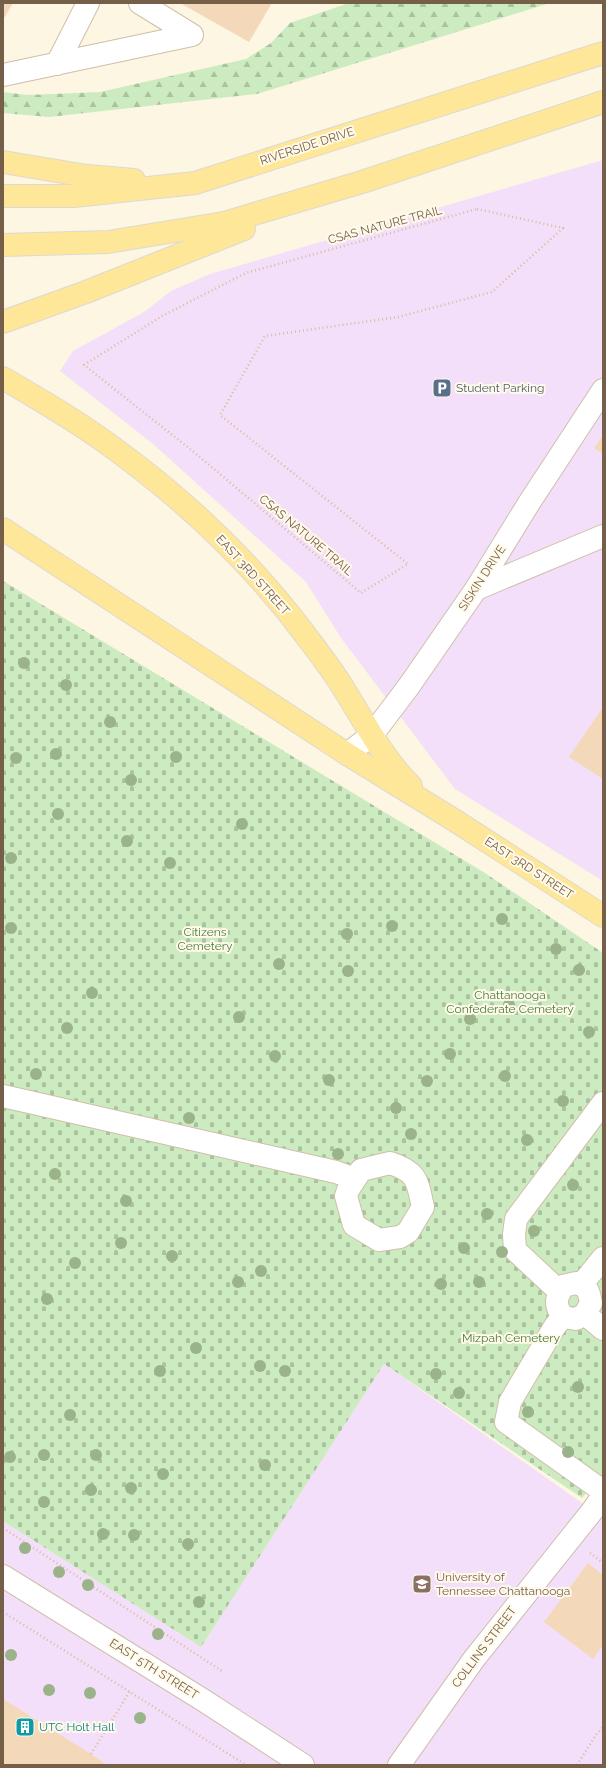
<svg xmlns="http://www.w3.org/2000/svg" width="606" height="1768" viewBox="0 0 606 1768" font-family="Raleway,sans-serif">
  <defs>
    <pattern id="forest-firs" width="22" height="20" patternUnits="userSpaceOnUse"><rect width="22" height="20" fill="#ccebc0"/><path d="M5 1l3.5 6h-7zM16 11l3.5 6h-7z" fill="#aac29e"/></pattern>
    <pattern id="cemetery-stones" width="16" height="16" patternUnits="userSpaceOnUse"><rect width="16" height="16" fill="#ccebc0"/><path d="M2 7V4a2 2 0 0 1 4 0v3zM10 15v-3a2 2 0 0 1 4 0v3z" fill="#aac29e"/></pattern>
  </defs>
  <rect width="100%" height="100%" fill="#fdf6e2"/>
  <path fill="#f3dff9" d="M603,160v721l-148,-92 -114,-151 -35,-56 -153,-138 -93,-73 13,-20 71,-39 27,-21 39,-17z
    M384,1364l208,146 11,-14v269h-600v-244l198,126z"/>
  <path fill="url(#forest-firs)" d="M349,3h201l-293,91 -208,23 -46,-4v-21l24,3 73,-3 146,-33 25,-16 19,-20z"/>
  <path fill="url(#cemetery-stones)" d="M3,581l482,292 118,80v521l-21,24 -198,-134 -183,283 -198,-126z"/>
  <path fill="#f3d9b9" d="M3,3h10l-10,17z
    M180,3h92l-23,39z
    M603,435v19l-9,-6z
    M603,707v72l-34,-22z
    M588,1563l15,12v70l-10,14 -49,-37z
    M3,1699l88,55 16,11h-104z"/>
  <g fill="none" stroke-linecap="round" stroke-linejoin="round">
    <g stroke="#cfbfa9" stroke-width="24">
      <path id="minor" d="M57,64l31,-61
        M3,75l189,-40 -52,-32
        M476,589l127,-53
        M347,754l25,-19 37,-49 67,-97 53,-86 74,-113
        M3,1096l333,76 19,7
        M390,1163c28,9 27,18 33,44l-15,25 -8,5 -21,3 -25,-15 -8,-29 2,-6 13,-20z
        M576,1283c12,3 13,9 15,20l-6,11 -9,5 -13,-2c-9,-12 -7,-19 0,-31z
        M582,1284l21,-26
        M560,1292l-45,-42 -1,-16 2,-15 87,-116
        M585,1314l18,15
        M563,1317l-8,9 -45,76 -4,20 97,69
        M3,1576l200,124 100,65
        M399,1765l75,-106 119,-149 10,-15"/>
    </g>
    <g stroke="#ded9d3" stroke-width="24">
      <path id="major" d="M3,162l84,14 47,4
        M3,196h71l121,-13 408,-130
        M3,245l105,-3 116,-19 138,-41 241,-80
        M3,322l83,-30 158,-63
        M3,378c36,21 72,42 105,66 75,54 144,119 199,193 12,16 25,33 35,49 22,35 40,71 69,100
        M3,529l344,225 107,66 149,96"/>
    </g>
    <path stroke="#d8bc9c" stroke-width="2.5" stroke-dasharray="1 3" stroke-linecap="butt" d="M477,209l86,19 -71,64 -94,25 -133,19 -45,79 188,149 -47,29 -166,-140 -111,-88 78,-49 84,-43z
      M3,1528l219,143
      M590,1553l13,10
      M3,1612l243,153
      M91,1754l39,-63
      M577,1765l19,-30 7,-8"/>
    <use href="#minor" stroke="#fff" stroke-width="22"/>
    <use href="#major" stroke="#fee798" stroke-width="22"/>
  </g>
  <g fill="#9ab388">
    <circle cx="24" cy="663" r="6"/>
    <circle cx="66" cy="685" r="6"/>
    <circle cx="110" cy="722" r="6"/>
    <circle cx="56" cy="754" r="6"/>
    <circle cx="176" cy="757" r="6"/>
    <circle cx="16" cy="758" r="6"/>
    <circle cx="131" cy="780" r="6"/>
    <circle cx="58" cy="814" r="6"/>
    <circle cx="242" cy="824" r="6"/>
    <circle cx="127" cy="841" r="6"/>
    <circle cx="11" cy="858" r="6"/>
    <circle cx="170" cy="863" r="6"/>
    <circle cx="502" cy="919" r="6"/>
    <circle cx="392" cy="926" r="6"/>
    <circle cx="11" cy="928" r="6"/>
    <circle cx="347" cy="934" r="6"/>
    <circle cx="556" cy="949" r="6"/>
    <circle cx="279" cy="964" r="6"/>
    <circle cx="579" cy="970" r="6"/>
    <circle cx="348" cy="971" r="6"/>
    <circle cx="92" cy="993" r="6"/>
    <circle cx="509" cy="1005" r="6"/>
    <circle cx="239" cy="1017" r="6"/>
    <circle cx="470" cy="1019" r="6"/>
    <circle cx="67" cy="1028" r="6"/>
    <circle cx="589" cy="1032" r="6"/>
    <circle cx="450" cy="1054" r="6"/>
    <circle cx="275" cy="1056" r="6"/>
    <circle cx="36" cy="1074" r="6"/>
    <circle cx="505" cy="1076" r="6"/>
    <circle cx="329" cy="1080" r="6"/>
    <circle cx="427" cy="1081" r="6"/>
    <circle cx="563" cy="1101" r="6"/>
    <circle cx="396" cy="1108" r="6"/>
    <circle cx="189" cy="1118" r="6"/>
    <circle cx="411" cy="1134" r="6"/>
    <circle cx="527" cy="1140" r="6"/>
    <circle cx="338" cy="1154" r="6"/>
    <circle cx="55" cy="1174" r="6"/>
    <circle cx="573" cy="1185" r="6"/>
    <circle cx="126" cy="1201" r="6"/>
    <circle cx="487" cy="1214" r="6"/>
    <circle cx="534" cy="1231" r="6"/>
    <circle cx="121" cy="1243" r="6"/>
    <circle cx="464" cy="1248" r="6"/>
    <circle cx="502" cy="1252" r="6"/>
    <circle cx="172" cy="1256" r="6"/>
    <circle cx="75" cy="1263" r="6"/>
    <circle cx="261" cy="1271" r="6"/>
    <circle cx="238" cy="1282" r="6"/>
    <circle cx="479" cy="1282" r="6"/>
    <circle cx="441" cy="1284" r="6"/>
    <circle cx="47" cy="1299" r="6"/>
    <circle cx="196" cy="1348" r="6"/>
    <circle cx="260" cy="1366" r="6"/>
    <circle cx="160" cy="1371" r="6"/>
    <circle cx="285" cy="1371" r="6"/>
    <circle cx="436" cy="1374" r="6"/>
    <circle cx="578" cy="1387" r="6"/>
    <circle cx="459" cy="1393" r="6"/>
    <circle cx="528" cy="1412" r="6"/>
    <circle cx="70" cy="1415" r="6"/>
    <circle cx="568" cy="1452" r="6"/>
    <circle cx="44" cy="1455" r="6"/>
    <circle cx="96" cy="1455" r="6"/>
    <circle cx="10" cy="1457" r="6"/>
    <circle cx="265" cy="1465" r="6"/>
    <circle cx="163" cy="1474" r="6"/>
    <circle cx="131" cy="1488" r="6"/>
    <circle cx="91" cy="1490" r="6"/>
    <circle cx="44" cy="1502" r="6"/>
    <circle cx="103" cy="1534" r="6"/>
    <circle cx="134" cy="1535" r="6"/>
    <circle cx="188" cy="1544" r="6"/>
    <circle cx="25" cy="1548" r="6"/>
    <circle cx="59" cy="1572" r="6"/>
    <circle cx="88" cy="1585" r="6"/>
    <circle cx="199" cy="1602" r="6"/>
    <circle cx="158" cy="1634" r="6"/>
    <circle cx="11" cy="1655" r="6"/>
    <circle cx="49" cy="1690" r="6"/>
    <circle cx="90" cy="1693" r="6"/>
    <circle cx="140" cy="1718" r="6"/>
  </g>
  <defs>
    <g id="parking-square" transform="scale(1)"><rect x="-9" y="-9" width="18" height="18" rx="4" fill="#5c6f8a" stroke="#fffae9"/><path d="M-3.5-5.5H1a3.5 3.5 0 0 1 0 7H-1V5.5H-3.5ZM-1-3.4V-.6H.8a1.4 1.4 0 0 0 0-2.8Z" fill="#fff"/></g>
    <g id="university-square" transform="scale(1)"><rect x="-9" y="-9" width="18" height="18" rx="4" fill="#8d6e63" stroke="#fffae9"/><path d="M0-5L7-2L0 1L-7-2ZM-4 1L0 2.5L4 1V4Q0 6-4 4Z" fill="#fff"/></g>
    <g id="building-square" transform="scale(1)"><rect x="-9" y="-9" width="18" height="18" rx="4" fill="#0f9aa8" stroke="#fffae9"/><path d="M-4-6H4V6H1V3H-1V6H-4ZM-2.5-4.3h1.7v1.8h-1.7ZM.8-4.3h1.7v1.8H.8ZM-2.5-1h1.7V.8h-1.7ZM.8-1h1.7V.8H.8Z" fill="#fff"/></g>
  </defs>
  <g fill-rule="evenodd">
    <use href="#parking-square" x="442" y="388"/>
    <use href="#university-square" x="422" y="1584"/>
    <use href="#building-square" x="25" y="1727"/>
  </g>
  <g text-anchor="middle" stroke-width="4" stroke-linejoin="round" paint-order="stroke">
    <g font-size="12" fill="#765f48" stroke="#fffae9">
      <text transform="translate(307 146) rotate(-18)" y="4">RIVERSIDE DRIVE</text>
      <text transform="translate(385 225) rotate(-15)" y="4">CSAS NATURE TRAIL</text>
      <text transform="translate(306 535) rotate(40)" y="4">CSAS NATURE TRAIL</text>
      <text transform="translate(253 575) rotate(48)" y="4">EAST 3RD STREET</text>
      <text transform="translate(482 578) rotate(-57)" y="4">SISKIN DRIVE</text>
      <text transform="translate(529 868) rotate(33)" y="4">EAST 3RD STREET</text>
      <text transform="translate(484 1647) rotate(-53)" y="4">COLLINS STREET</text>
      <text transform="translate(154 1669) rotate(32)" y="4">EAST 5TH STREET</text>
    </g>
    <g font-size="12" fill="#4e5e75" stroke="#fffae9" text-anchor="start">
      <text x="456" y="392">Student Parking</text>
    </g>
    <g font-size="12" fill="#497c3f" stroke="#fffae9">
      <text x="205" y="936">Citizens<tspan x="205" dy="14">Cemetery</tspan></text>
      <text x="510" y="999">Chattanooga<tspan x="510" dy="14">Confederate Cemetery</tspan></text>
      <text x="511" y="1342">Mizpah Cemetery</text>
    </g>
    <g font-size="12" fill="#785e54" stroke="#fffae9" text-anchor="start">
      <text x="436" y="1581">University of<tspan x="436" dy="14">Tennessee Chattanooga</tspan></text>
    </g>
    <g font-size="12" fill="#0d838f" stroke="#fffae9" text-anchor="start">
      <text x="39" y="1731">UTC Holt Hall</text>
    </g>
  </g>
  <rect width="606" height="1768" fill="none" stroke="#765f48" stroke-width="8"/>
</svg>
